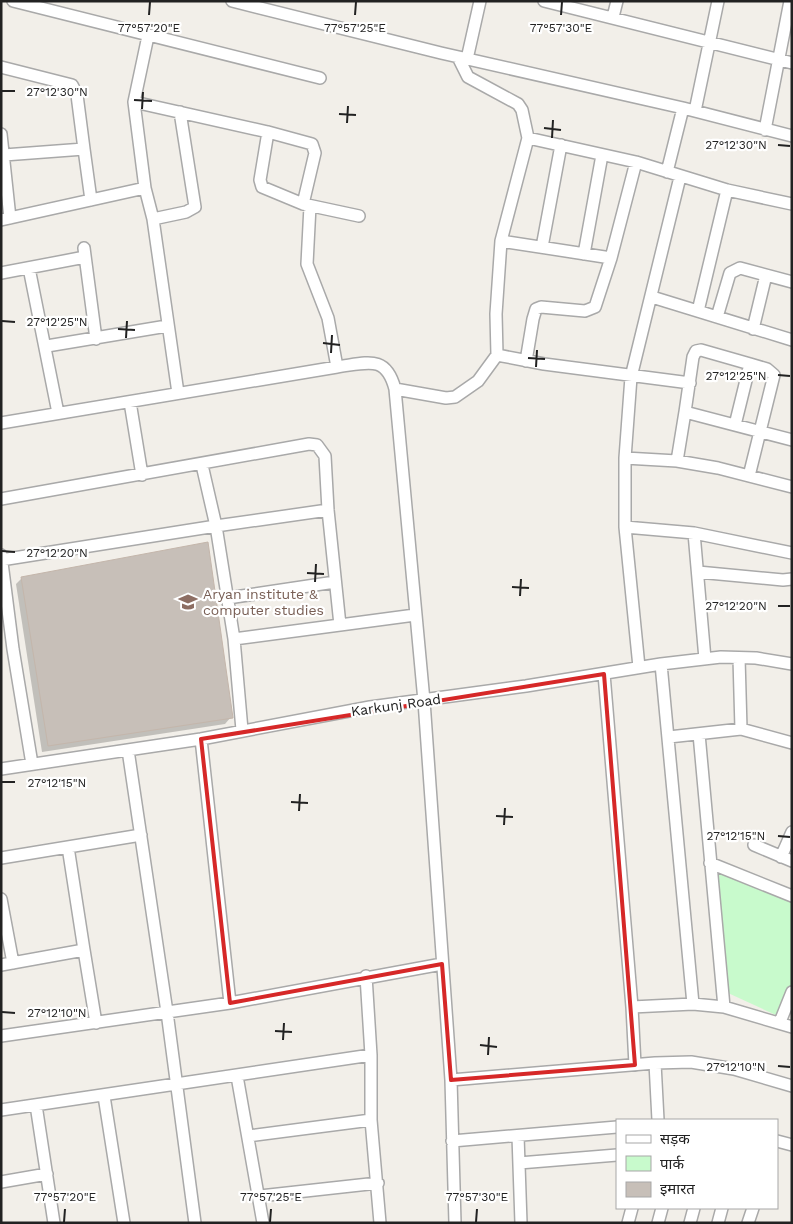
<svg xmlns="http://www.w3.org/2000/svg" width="793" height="1224" viewBox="0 0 793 1224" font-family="'Work Sans','Noto Sans Devanagari',sans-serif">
  <rect width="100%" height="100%" fill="#f2efe9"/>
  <path fill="#c8facc" d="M718,871l74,26v86l-14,33 -50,-23z"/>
  <path fill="#0003" d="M22,578l209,139 -6,7 -183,28 -26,-168z"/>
  <path fill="#c7bfb8" stroke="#c4b6ab" d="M208,542l25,176 -185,28 -27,-169z"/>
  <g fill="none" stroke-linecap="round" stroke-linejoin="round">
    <g stroke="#a9a9a9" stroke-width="14">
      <path id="minor" d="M13,1l307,77
        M232,1l209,52 242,55 109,28
        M544,1l248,62
        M613,17l4,-16
        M148,36l-14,66 11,86 8,31 25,174
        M467,59l13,-58
        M1,67l71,18 5,10 7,54 -80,6
        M134,102l134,30 44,12 3,9 -12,51
        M695,111l23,-110
        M765,130l25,-129
        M268,132l-8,48 2,7 41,17 56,12
        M1,134l9,84
        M528,138l108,24 91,28 65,14
        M84,149l7,51
        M667,172l16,-64
        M310,206l-3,58 21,54 9,49
        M153,219l33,-7 9,-5 -15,-95
        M1,220l144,-32
        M501,241l110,17
        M542,247l19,-102
        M84,248l12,91
        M584,254l18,-99
        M29,268l29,145
        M1,273l84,-16
        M652,297l140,43
        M698,311l29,-121
        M717,317l13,-44 10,-5 52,14
        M753,329l13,-54
        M47,346l120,-20
        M497,355l47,9 146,19
        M526,361l7,-42 3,-10 5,-2 44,4 10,-4 16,-49 25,-96
        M395,389l51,9 9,-1 23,-16 19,-26 -1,-41 5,-73 27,-103 -6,-28 -4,-6 -50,-27 -10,-20
        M130,402l12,73
        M685,412l8,-55 3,-6 5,-1 49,14 -15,61
        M1,423l336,-56c30,-4 49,-13 58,22l29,312 27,379 4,143
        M625,458l52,3 41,7 74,19
        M677,461l8,-49 107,28
        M202,465l14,61 112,-16
        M749,476l25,-101 -7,-6 -17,-5
        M1,499l308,-55 8,1 8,11 3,54 12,115 -106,14
        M625,527l69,6 98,20
        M694,533l11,126
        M1,555l12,94 19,115
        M1,560l215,-34 18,113 8,91
        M698,572l85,8 9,-1
        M228,598l107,-16
        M340,625l75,-10
        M739,658l2,71
        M661,664l32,340
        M639,667l-14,-140v-69l6,-81 49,-200
        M604,674l28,333 3,58
        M699,734l25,273
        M669,737l72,-8 51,14
        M201,739l29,264
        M128,750l39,262 28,211
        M1,769l200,-30 169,-32 156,-21 135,-22 60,-7 35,1 36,6
        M754,845l38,16
        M781,857l11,-25
        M1,858l140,-23
        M710,863l82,33
        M1,899l12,64
        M84,950l12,73
        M1,965l83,-15 -16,-103
        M632,1007l61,-3 31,3 68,20
        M780,1022l12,-30
        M1,1036l229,-33 212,-39
        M371,1055v65l9,103
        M655,1063l3,57
        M237,1076l26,147
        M451,1080l204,-17 36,-1 43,7 58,17
        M104,1096l20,127
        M36,1105l18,118
        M1,1110l370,-55 -5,-79
        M248,1136l123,-16
        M518,1136l3,87
        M452,1141l165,-14
        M777,1141l15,4
        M519,1163l98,-8
        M1,1182l46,-8
        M260,1196l118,-13
        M628,1223l4,-15
        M658,1223l4,-15
        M690,1223l4,-15
        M718,1223l4,-15
        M748,1223l5,-15"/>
    </g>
    <use href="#minor" stroke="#fff" stroke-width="11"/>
  </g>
  <path fill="none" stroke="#d62828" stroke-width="4" stroke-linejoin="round" d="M604,674l31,391 -184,15 -9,-116 -212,39 -29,-264z"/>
  <path fill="none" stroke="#222" stroke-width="2" d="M149,15l1,-13M355,15l1,-13M561,15l1,-13M2,91h13M134,100l18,1M142,109l1,-17M339,114l17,1M347,123l1,-17M544,128l17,2M552,138l1,-18M778,145l12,1M2,321l13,1M118,329l17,1M126,338l1,-17M323,343l17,2M331,353l1,-18M528,358l17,1M536,367l1,-17M778,375l12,1M2,551l13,1M307,573l17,1M315,582l1,-18M512,587l17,1M520,596l1,-17M778,606h12M2,782h13M291,802l17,1M299,811l1,-17M496,816l17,1M504,825l1,-17M778,836l12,1M2,1012l13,1M275,1031l17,1M283,1040l1,-17M480,1045l17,2M488,1055l1,-18M778,1066l12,1M64,1222l1,-13M270,1222l1,-13M476,1222l1,-13"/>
  <defs>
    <g id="university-bare" transform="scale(1.5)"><path d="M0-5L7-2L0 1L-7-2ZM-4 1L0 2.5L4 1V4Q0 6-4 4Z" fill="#8d6e63" stroke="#fff" stroke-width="2.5" paint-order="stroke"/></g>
  </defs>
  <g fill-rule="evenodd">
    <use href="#university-bare" x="188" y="602"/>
  </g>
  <g text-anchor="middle" stroke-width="4.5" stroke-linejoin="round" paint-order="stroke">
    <g font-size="14" fill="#785e54" stroke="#fff" text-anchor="start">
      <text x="203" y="599">Aryan institute &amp;<tspan x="203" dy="16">computer studies</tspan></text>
    </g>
    <g font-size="14" fill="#222" stroke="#fff">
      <text transform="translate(396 705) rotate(-8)" y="5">Karkunj Road</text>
    </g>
  </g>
  <g font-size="12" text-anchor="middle" fill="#222" stroke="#fff" stroke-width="4.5" stroke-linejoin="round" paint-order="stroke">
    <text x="149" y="32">77°57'20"E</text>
    <text x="355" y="32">77°57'25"E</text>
    <text x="561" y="32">77°57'30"E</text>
    <text x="57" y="96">27°12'30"N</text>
    <text x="736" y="149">27°12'30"N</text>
    <text x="57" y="326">27°12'25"N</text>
    <text x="736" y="380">27°12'25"N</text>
    <text x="57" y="557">27°12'20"N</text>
    <text x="736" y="610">27°12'20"N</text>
    <text x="57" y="787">27°12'15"N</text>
    <text x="736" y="840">27°12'15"N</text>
    <text x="57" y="1017">27°12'10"N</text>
    <text x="736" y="1071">27°12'10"N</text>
    <text x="65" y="1201">77°57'20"E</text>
    <text x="271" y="1201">77°57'25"E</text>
    <text x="477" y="1201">77°57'30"E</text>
  </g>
  <rect width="793" height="1224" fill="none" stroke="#222222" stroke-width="5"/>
  <rect x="616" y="1119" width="162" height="90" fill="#ffffff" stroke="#a7a7a7"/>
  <rect x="626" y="1135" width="25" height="8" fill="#ffffff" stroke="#a7a7a7"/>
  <text x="660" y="1144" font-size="15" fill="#222222">सड़क</text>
  <rect x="626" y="1156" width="25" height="15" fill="#c8facc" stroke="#a7a7a7"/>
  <text x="660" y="1169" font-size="15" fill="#222222">पार्क</text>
  <rect x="626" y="1182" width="25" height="15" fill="#c7bfb8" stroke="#a7a7a7"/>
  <text x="660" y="1194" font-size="15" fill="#222222">इमारत</text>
</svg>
